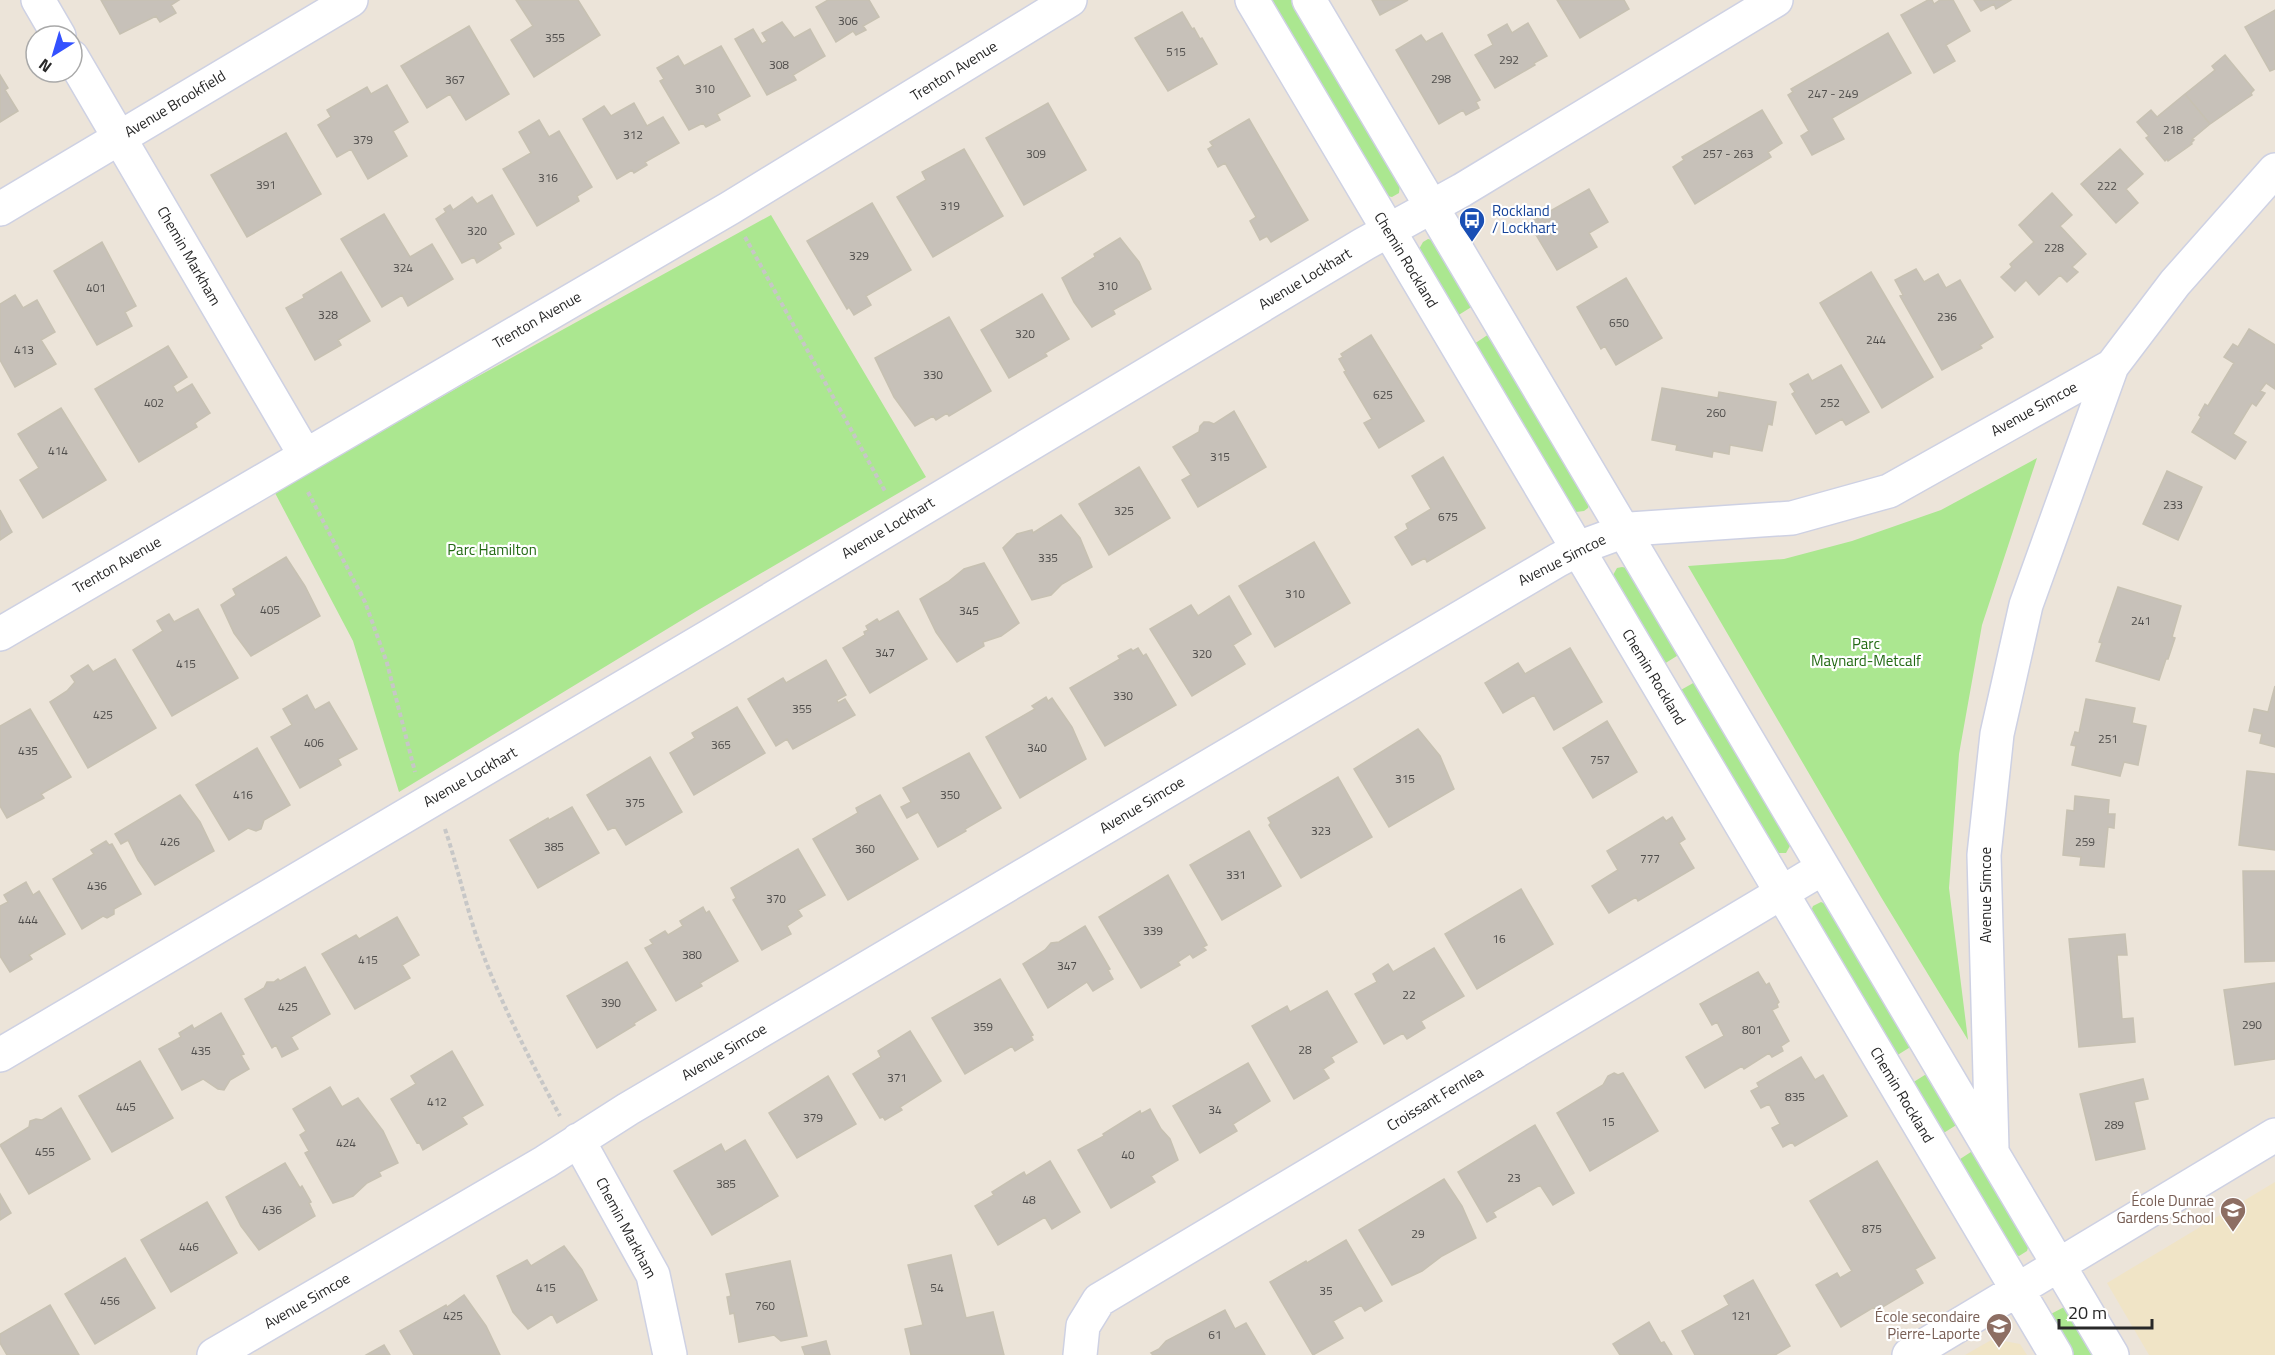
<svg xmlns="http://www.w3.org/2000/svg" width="2275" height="1355" viewBox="0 0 2275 1355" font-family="'Titillium Web',sans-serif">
  <rect width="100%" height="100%" fill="#ece4d9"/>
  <path fill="#f0e4c6" d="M2275,1182v173h-126l-42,-72z
    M1993,1339l27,5 7,11h-62z"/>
  <path fill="#abe790" d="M1269,0h22l109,184 -1,9 -7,4 -5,-1z
    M771,215l155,262 -226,132 -301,183 -46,-151 -78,-148 189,-109z
    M1428,239l4,1 41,66 -16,10 -39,-65 5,-9z
    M1489,334l100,170 -1,4 -4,3 -8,1 -3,-2 -99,-166z
    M2037,458l-55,167 -23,129 -10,134 19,152 -87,-143 -193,-331 96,-7 68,-18 89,-31z
    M1622,567l5,1 53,86 -16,10 -49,-82 -2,-7 4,-7z
    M1695,682l96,162 -5,9h-9l-98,-162z
    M1821,902l7,3 84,141 -16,10 -85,-145 2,-5z
    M1928,1073l30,51 -16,10 -30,-51z
    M1974,1150l55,94 -2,7 -8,5 -3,-1 -59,-94z
    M2066,1306l29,49h-23l-23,-40z"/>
  <path fill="#c7c1b9" stroke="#c7c1b2" stroke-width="1.5" d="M101,0h78l-8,5 5,8 -16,9 -4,-6 -36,18z
    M516,0h62l22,35 -66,42 -23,-37 22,-14z
    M828,0h41l10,17 -16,9 3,4 -10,5 -3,-4 -17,11 -20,-35z
    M1372,0h36l-28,15z
    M1557,0h67l5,9 -49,29z
    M1928,0h4l2,4 6,-4h13l17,31 -24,14 9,16 -21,12 -33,-58z
    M1974,0h37l-15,9 -2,-5 -13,7z
    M2275,10v59l-5,2 -25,-44z
    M1182,12l10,17 2,-1 6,11 2,-1 15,26 -49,27 -33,-53z
    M782,22l12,16 16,-9 15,27 -32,19 3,5 -29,15 -32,-56 18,-10 9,15 5,-3 -5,-8z
    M1528,23l19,33 -13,7 1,2 -40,23 -20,-33 18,-10 -5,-10 19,-11 5,9z
    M469,26l40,68 -43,26 -16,-26 -23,14 -26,-42z
    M1442,33l38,67 -4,2 3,6 -13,7 -3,-5 -24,14 -43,-74 25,-15 5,7z
    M1888,33l23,40 -79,45 12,21 -32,16 -11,-19 8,-5 -21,-36 5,-3 -2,-3z
    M721,46l29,50 -33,18 3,6 -14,7 -3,-4 -14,7 -29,-49 4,-2 -7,-11 21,-12 6,10z
    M2225,55l29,35 -3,3 1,2 -6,4 -36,25 -25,-30 30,-24 -3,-4z
    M0,75l8,13 -3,2 13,21 -18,11z
    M387,85l21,37 -15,9 14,25 -39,23 -17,-30 -14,8 -19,-32 13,-8 -4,-7 40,-23 4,7z
    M2185,94l25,30 -18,15 2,1 -3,3 1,1 -24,17 -1,-2 -2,2 -19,-23 3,-2 -12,-14 14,-12 6,7z
    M634,103l13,23 16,-9 16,26 -34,19 2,3 -13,8 -2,-3 -15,9 -34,-60 21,-13 7,10z
    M1048,103l38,67 -62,35 -38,-67z
    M1762,110l20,33 -14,9 3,5 -76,47 -22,-37 11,-7 -2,-3z
    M1249,119l59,101 -37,22 -4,-6 -7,4 -10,-19 6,-4 -31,-54 -7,4 -10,-18 5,-3 -3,-4z
    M539,120l10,17 10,-6 33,56 -15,9 2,5 -42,25 -34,-57 28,-16 -12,-21z
    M286,133l35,61 -74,43 -36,-62z
    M964,149l39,67 -70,41 -36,-60 29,-17 -4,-8z
    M2120,149l23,25 -17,15 12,14 -22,20 -35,-39z
    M1589,189l19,33 -19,11 8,14 -40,23 -28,-47z
    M2052,193l20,22 -12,11 26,28 -14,13 6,5 -11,10 -7,-7 -21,20 -13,-15 -11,11 -14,-14 11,-10 -2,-3 24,-22 -15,-17z
    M492,195l22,39 -16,9 3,5 -24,15 -3,-6 -12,6 -26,-44 10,-7 -2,-3 6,-4 3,5 19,-13 5,7z
    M872,203l39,67 -45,26 5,9 -17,10 -5,-8 -2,2 -40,-68z
    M384,214l26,43 22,-13 21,35 -45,27 -6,-11 -20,12 -41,-68z
    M1120,238l19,24 12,27 -38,21 2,4 -23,13 -18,-25 -12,-24 33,-21 -1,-3z
    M102,242l34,64 -11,6 7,14 -35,19 -43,-74z
    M1916,269l8,13 14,-8 8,14 14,-8 33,57 -13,8 2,3 -40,22 -42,-74 3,-1 -8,-15z
    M341,272l29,49 -32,19 3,5 -26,15 -29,-52 18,-10 -1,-3z
    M1871,272l62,105 -51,31 -62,-105z
    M1626,278l36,60 -46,27 -11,-19 -4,3 -24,-42z
    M1042,294l27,45 -24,14 2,3 -38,22 -28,-48z
    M15,295l8,13 14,-8 18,32 -14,8 15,24 -41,23 -15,-27v-56z
    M949,317l42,74 -42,25 -2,-3 -11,7 -3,-4 -18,10 -21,-29 -19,-39z
    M2249,329l26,16v44l-9,-6 -6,8 5,2 -9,13 -4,-3 -19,31 13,8 -11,17 -43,-27 9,-15 -2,-2 6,-11 3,2 26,-43 -10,-6 9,-13 5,3z
    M1371,335l53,86 -45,27 -15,-25 8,-4 -28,-47 2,-1 -7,-12 4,-2 -2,-3z
    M168,346l19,31 -14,9 4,7 15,-9 18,29 -15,10 2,4 -58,35 -44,-73z
    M1841,365l28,47 -23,13 -4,-6 -26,15 -24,-40 3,-2 -5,-8 18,-10 4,7z
    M1662,388l56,10 1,-6 57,10 -4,23 -4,-1 -6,27 -32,-6 -1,9 -16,-3 -1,6 -36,-7 1,-5 -25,-5z
    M61,408l45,72 -63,38 -23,-38 19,-12 -21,-34z
    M1234,411l32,56 -68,40 -16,-27 9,-5 -18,-28 26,-15 1,-6 4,-4h5l5,2z
    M1443,457l42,71 -58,34 -2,-4 -13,7 -17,-28 13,-8 -2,-5 25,-15 -19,-33z
    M1139,467l31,51 -61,37 -30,-51z
    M2167,471l35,16 -24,53 -35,-16z
    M0,510l12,22 -12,8z
    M1061,515l19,23 12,29 -30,17 -11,11 -19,5 -29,-52 14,-14 15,-4 1,3z
    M1314,542l36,61 -75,44 -36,-61z
    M286,557l19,29 15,30 -69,40 -17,-23 -13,-28 15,-10 -3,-6z
    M984,563l35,60 -18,13 -18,6 1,4 -27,16 -21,-30 -16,-33 28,-17 16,-13z
    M2118,587l63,19 -9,31 3,1 -7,21h-2l-7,21 -63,-19 6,-18 -3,-1z
    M1229,596l22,38 -18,11 12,19 -53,32 -42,-67 41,-24 7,11z
    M198,609l40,69 -66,38 -39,-66 30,-19 -6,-10 12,-7 5,8z
    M898,611l29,48 -57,34 -27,-45 22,-13 -1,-3 4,-2 -2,-4 11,-7 2,3z
    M1138,648l5,8 3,-2 30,51 -71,41 -35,-58 50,-29 -2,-3 13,-7 2,2z
    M1570,648l32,54 -48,28 -20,-35 -31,18 -18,-30 33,-20 7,11z
    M115,659l41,69 -68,40 -38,-66 17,-11 8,-9 -4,-6 17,-11 5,7z
    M826,660l20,35 -9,5 1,3 7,-4 10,16 -62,34 -6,-10 -11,7 -28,-47 35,-21 3,5z
    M2275,686v61l-15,-4 2,-9 -13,-3 5,-22 14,3z
    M307,695l8,15 14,-8 28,47 -19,10 3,6 -41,23 -29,-51 21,-12 -9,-16z
    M1046,697l2,4 4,-3 20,29 14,32 -66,39 -34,-61 49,-28 -3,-3z
    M2086,699l49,9 -3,15 14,3 -8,39 -14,-3 -4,14 -48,-11 4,-19 -5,-1 4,-13 4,1z
    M737,707l28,46 -71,42 -24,-42 25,-15 -3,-5z
    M30,709l41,68 -30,17 3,4 -37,20 -7,-12v-80z
    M1607,721l30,51 -44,26 -30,-50z
    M1418,729l22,27 14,33 -65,38 -35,-58z
    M257,748l33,57 -26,15 -3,9 -5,2 -8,-3 -19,12 -33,-55z
    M969,753l32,55 -36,21 1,2 -28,16 -20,-35 -11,6 -6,-11 10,-5 -8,-14z
    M650,757l32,55 -56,33 -11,-18 -7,3 -21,-35z
    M2247,771l28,3v76l-36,-5z
    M1338,777l34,60 -71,41 -32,-53 2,-2 -3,-5z
    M180,795l20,27 14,29 -59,34 -17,-25 -10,-20 -7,4 -6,-10z
    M880,795l38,64 -70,41 -35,-61 45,-26 -2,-5z
    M2075,796l34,4 -1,14h7l-1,14 -6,-1 -4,40 -24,-2 1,-8 -18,-2 4,-45 7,1z
    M572,807l27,46 -61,35 -28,-48 38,-22 1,2z
    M1663,817l3,4 6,-4 13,22 -6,4 15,25 -56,33 -2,-4 -27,16 -17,-27 26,-16 -11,-19z
    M1249,831l32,55 -59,34 -32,-55z
    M106,841l3,4 3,-1 29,50 -27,15v5l-7,4 -4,-2 -21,13 -29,-50 41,-25 -3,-4z
    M798,849l27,46 -27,15 4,6 -15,10 4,8 -29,16 -29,-50 3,-2 -5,-10z
    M2243,871h32v90l-30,1z
    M1168,875l39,70 -4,2 3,3 -13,8 -3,-4 -12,8 2,3 -39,23 -42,-71z
    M26,882l7,13 6,-4 26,43 -36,21 3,4 -22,13 -10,-16v-50l8,-4 -4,-7z
    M1521,889l32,55 -76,45 -32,-55z
    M703,907l3,6 3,-2 29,50 -38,22 2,3 -26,15 -31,-53 8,-4 -3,-4 15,-9 3,4 15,-9 -3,-5z
    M397,917l22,38 -17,10 8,13 -55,31 -33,-55 34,-19 3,4z
    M1085,926l25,43 -2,1 5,9 -20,12 -6,-9 -39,26 -25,-44 22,-14 6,-7 8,-1z
    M2125,934l2,21h-10l5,64 11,-1 2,24 -56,5 -10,-108z
    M1434,948l30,48 -43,25 4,7 -18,11 -4,-6 -19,11 -29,-50 22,-12 -4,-8 15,-10 5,8z
    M627,962l29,48 -22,13 1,2 -38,23 -30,-52z
    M305,967l25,47 -39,23 7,12 -16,8 -6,-12 -4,3 -27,-49 19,-11 3,-6h7l4,-3 2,2z
    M1758,972l8,13 3,-2 10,19 -2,2 1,3 -6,3 17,31 -8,5 2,5 -11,6 -3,-4 -25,16 -2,-3 -37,22 -19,-31 38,-21 -7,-14 -5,3 -12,-21z
    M1000,979l33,56 -2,1 2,4 -18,11 -3,-5 -47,28 -33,-56z
    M2275,983v76l-40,6 -11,-75z
    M1327,991l30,51 -26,15 3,5 -11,7 6,9 -35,21 -42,-73 35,-20 3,6z
    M221,1013l23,41 -3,1 8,14 -19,11 -6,10 -6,-1 -15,-10 -21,11 -23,-41 22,-12 -2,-4 13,-8 2,4z
    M910,1031l31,50 -41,26 2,3 -17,10 -2,-3 -3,1 -27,-44 28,-17 -3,-6z
    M452,1051l31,54 -21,12 5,7 -44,26 -4,-8 -2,1 -26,-44 25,-15 -5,-8z
    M1801,1057l14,23 8,-5 24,41 -52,30 -3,-4 -9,5 -11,-19 8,-4 -11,-20 -8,4 -10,-17 8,-4 -2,-4z
    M140,1061l33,57 -61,34 -33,-56z
    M1248,1063l22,38 -37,23 4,7 -37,22 -27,-47z
    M1614,1073l4,2 5,-2 35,58 -68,40 -33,-58 46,-28 5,-9z
    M828,1076l28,48 -59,34 -28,-45z
    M2143,1079l5,20 -14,3 11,47 -49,11 -16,-66z
    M330,1087l12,20 16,-9 25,33 15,32 -19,9 2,4 -14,7 -14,13 -20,7 -28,-50 4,-2 -9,-16 6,-4 -13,-22z
    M61,1108l29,51 -61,35 -29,-49 29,-18 1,-6 6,-2 6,1z
    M1150,1109l11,20 9,10 8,21 -27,16 4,6 -44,26 -33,-58 26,-14 -1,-2 37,-23 1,3z
    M1535,1125l39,68 -21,12 -13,-20 -47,27 3,5 -9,5 -29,-50z
    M745,1140l33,56 -66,39 -38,-64 47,-27 4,8z
    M1050,1161l30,51 -28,17 -7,-12 -47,28 -23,-39 19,-11 -2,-3 32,-20 2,4z
    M1877,1161l58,97 -20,11 8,14 -47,28 -2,-4 -33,20 -25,-42 21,-12 3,5 12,-7 -42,-70z
    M285,1163l15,25 2,-2 9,16 -2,1 6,13 -56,34 -18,-24 -15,-29z
    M1444,1179l18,27 14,32 -34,18 -20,15 -30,14 -33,-55z
    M0,1194l11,19 -11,7z
    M207,1202l30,51 -66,39 -30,-52z
    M1346,1240l36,61 -17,10 -4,-6 -28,16 10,17 -30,17 -43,-73 36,-21 1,2z
    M564,1246l18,24 15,30 -40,23 -5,-9 -24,15 -15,-17 -16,-36 30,-16 4,6z
    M951,1255l15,63 27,-6 11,43h-93l-6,-26 18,-4 -15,-60z
    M125,1258l30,50 -60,36 -30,-50z
    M790,1261l17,75 -26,5 -7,-6 -35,7 -5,-29 -4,1 -3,-17 4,-1 -5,-22z
    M1753,1280l37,66 -15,9h-80l-13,-24 47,-26 -5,-9z
    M464,1295l22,31 14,29h-86l-14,-24 46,-26 1,2z
    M50,1305l29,50h-72l-7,-12v-9z
    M1225,1310l10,19 11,-6 19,32h-112l-2,-2 8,-4 7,-8z
    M1649,1322l12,21 3,-1 8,13h-52l-7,-11z
    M826,1341l4,14h-25l-3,-8z
    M384,1345l6,10h-24z"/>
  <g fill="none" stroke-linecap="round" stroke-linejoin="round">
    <g stroke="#ced1e3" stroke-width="36">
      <path id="minor" d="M38,0l21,36
        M1252,0l804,1355
        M1309,0l803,1355
        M72,57l233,398
        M0,209l351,-209
        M0,634l730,-426 340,-208
        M0,1055l720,-425 644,-386 98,-54 314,-190
        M578,1140l75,135 17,80
        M1992,1149l-8,-294 13,-121 29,-129 86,-239 63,-83 100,-113
        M214,1355l331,-193 83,-53 930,-549 31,-16 41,-15 162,-11 97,-27 223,-125
        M1080,1355l3,-29 16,-26 724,-432
        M1909,1355l366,-220"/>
    </g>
    <path stroke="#c7c7c7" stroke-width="4" stroke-dasharray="4.5 3" stroke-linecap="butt" d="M745,237l141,256
      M308,492l57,110 22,61 28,109
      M445,829c12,36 20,73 32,109 22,62 52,120 83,178"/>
    <use href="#minor" stroke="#fff" stroke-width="33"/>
  </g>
  <defs>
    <g id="bus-pin" transform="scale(1.35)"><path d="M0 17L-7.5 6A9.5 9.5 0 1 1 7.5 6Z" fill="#1a4fb4" stroke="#fff"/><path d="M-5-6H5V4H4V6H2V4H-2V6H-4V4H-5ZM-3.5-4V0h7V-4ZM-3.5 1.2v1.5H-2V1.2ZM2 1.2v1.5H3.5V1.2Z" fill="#fff"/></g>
    <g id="school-pin" transform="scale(1.35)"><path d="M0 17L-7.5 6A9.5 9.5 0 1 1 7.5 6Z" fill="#8d6e63" stroke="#fff"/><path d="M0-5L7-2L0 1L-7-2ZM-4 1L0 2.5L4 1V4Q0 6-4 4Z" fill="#fff"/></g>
  </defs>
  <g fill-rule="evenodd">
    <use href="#bus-pin" x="1472" y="220"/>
    <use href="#school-pin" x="2233" y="1210"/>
    <use href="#school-pin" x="1999" y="1326"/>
  </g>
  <g text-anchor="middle" stroke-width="4.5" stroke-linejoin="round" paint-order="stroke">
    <g font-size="12" fill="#504e4c">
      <text x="848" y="25">306</text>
      <text x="555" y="42">355</text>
      <text x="1176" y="56">515</text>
      <text x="1509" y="64">292</text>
      <text x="779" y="69">308</text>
      <text x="1441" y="83">298</text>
      <text x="455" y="84">367</text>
      <text x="705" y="93">310</text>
      <text x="1833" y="98">247 - 249</text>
      <text x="2173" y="134">218</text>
      <text x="633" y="139">312</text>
      <text x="363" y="144">379</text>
      <text x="1036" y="158">309</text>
      <text x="1728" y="158">257 - 263</text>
      <text x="548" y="182">316</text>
      <text x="266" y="189">391</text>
      <text x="2107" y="190">222</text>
      <text x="950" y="210">319</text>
      <text x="477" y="235">320</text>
      <text x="2054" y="252">228</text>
      <text x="859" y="260">329</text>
      <text x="403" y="272">324</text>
      <text x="1108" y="290">310</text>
      <text x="96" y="292">401</text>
      <text x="328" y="319">328</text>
      <text x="1947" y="321">236</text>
      <text x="1619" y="327">650</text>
      <text x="1025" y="338">320</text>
      <text x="1876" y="344">244</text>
      <text x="24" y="354">413</text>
      <text x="933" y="379">330</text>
      <text x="1383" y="399">625</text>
      <text x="154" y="407">402</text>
      <text x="1830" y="407">252</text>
      <text x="1716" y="417">260</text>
      <text x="58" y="455">414</text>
      <text x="1220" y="461">315</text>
      <text x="2173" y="509">233</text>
      <text x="1124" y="515">325</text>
      <text x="1448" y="521">675</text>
      <text x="1048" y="562">335</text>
      <text x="1295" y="598">310</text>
      <text x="270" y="614">405</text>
      <text x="969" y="615">345</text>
      <text x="2141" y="625">241</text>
      <text x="885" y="657">347</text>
      <text x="1202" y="658">320</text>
      <text x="186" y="668">415</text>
      <text x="1123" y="700">330</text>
      <text x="802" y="713">355</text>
      <text x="103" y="719">425</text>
      <text x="2108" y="743">251</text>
      <text x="314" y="747">406</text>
      <text x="721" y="749">365</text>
      <text x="1037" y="752">340</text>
      <text x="28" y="755">435</text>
      <text x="1600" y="764">757</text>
      <text x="1405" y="783">315</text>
      <text x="243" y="799">416</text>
      <text x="950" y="799">350</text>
      <text x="635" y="807">375</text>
      <text x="1321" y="835">323</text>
      <text x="170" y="846">426</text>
      <text x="2085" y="846">259</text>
      <text x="554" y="851">385</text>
      <text x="865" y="853">360</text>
      <text x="1650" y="863">777</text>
      <text x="1236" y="879">331</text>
      <text x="97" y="890">436</text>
      <text x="776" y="903">370</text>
      <text x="28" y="924">444</text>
      <text x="1153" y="935">339</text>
      <text x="1499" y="943">16</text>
      <text x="692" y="959">380</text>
      <text x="368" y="964">415</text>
      <text x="1067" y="970">347</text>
      <text x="1409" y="999">22</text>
      <text x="611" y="1007">390</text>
      <text x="288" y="1011">425</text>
      <text x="2252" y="1029">290</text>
      <text x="983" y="1031">359</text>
      <text x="1752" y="1034">801</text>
      <text x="1305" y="1054">28</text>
      <text x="201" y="1055">435</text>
      <text x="897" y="1082">371</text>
      <text x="1795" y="1101">835</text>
      <text x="437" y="1106">412</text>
      <text x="126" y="1111">445</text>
      <text x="1215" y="1114">34</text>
      <text x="813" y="1122">379</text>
      <text x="1608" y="1126">15</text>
      <text x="2114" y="1129">289</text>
      <text x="346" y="1147">424</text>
      <text x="45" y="1156">455</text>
      <text x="1128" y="1159">40</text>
      <text x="1514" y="1182">23</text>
      <text x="726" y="1188">385</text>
      <text x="1029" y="1204">48</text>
      <text x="272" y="1214">436</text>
      <text x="1872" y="1233">875</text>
      <text x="1418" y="1238">29</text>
      <text x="189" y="1251">446</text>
      <text x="546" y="1292">415</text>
      <text x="937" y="1292">54</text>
      <text x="1326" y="1295">35</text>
      <text x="110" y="1305">456</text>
      <text x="765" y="1310">760</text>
      <text x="453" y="1320">425</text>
      <text x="1741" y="1320">121</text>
      <text x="1215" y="1339">61</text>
    </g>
    <g font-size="15" fill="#282828" stroke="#fff">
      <text transform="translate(954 71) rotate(-32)" y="5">Trenton Avenue</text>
      <text transform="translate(175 104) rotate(-31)" y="5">Avenue Brookfield</text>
      <text transform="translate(189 256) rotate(60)" y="5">Chemin Markham</text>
      <text transform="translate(1406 260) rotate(59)" y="5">Chemin Rockland</text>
      <text transform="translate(1305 279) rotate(-31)" y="5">Avenue Lockhart</text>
      <text transform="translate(537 320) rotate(-30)" y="5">Trenton Avenue</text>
      <text transform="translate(2034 409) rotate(-29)" y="5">Avenue Simcoe</text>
      <text transform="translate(888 528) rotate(-31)" y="5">Avenue Lockhart</text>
      <text transform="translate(1562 560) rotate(-27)" y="5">Avenue Simcoe</text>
      <text transform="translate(117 565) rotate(-30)" y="5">Trenton Avenue</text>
      <text transform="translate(1654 677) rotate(59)" y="5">Chemin Rockland</text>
      <text transform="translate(470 777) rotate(-30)" y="5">Avenue Lockhart</text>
      <text transform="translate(1142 805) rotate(-31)" y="5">Avenue Simcoe</text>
      <text transform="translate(1986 895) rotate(-90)" y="5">Avenue Simcoe</text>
      <text transform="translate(724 1052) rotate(-31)" y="5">Avenue Simcoe</text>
      <text transform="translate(1902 1095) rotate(59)" y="5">Chemin Rockland</text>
      <text transform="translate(1435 1099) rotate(-31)" y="5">Croissant Fernlea</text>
      <text transform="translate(626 1228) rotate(62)" y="5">Chemin Markham</text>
      <text transform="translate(307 1301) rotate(-30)" y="5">Avenue Simcoe</text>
    </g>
    <g font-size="15" fill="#164399" stroke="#fff" text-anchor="start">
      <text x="1492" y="216">Rockland<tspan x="1492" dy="17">/ Lockhart</tspan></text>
    </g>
    <g font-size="15" fill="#236a14" stroke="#fff">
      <text x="492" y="555">Parc Hamilton</text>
      <text x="1866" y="649">Parc<tspan x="1866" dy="17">Maynard-Metcalf</tspan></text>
    </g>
    <g font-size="15" fill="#785e54" stroke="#fff" text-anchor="end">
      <text x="2214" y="1206">École Dunrae<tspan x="2214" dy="17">Gardens School</tspan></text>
      <text x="1980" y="1322">École secondaire<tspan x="1980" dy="17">Pierre-Laporte</tspan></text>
    </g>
  </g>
  <g transform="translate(54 54) rotate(217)"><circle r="28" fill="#ffffff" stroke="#a9a9a9" stroke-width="1.5"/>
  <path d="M0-4.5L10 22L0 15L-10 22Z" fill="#3351ff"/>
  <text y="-9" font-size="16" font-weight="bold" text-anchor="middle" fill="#282828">N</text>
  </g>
  <path d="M2059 1319v9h93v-9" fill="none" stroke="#282828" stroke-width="3"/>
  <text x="2068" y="1319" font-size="18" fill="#282828" stroke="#ffffff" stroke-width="4.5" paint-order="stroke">20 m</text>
</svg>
